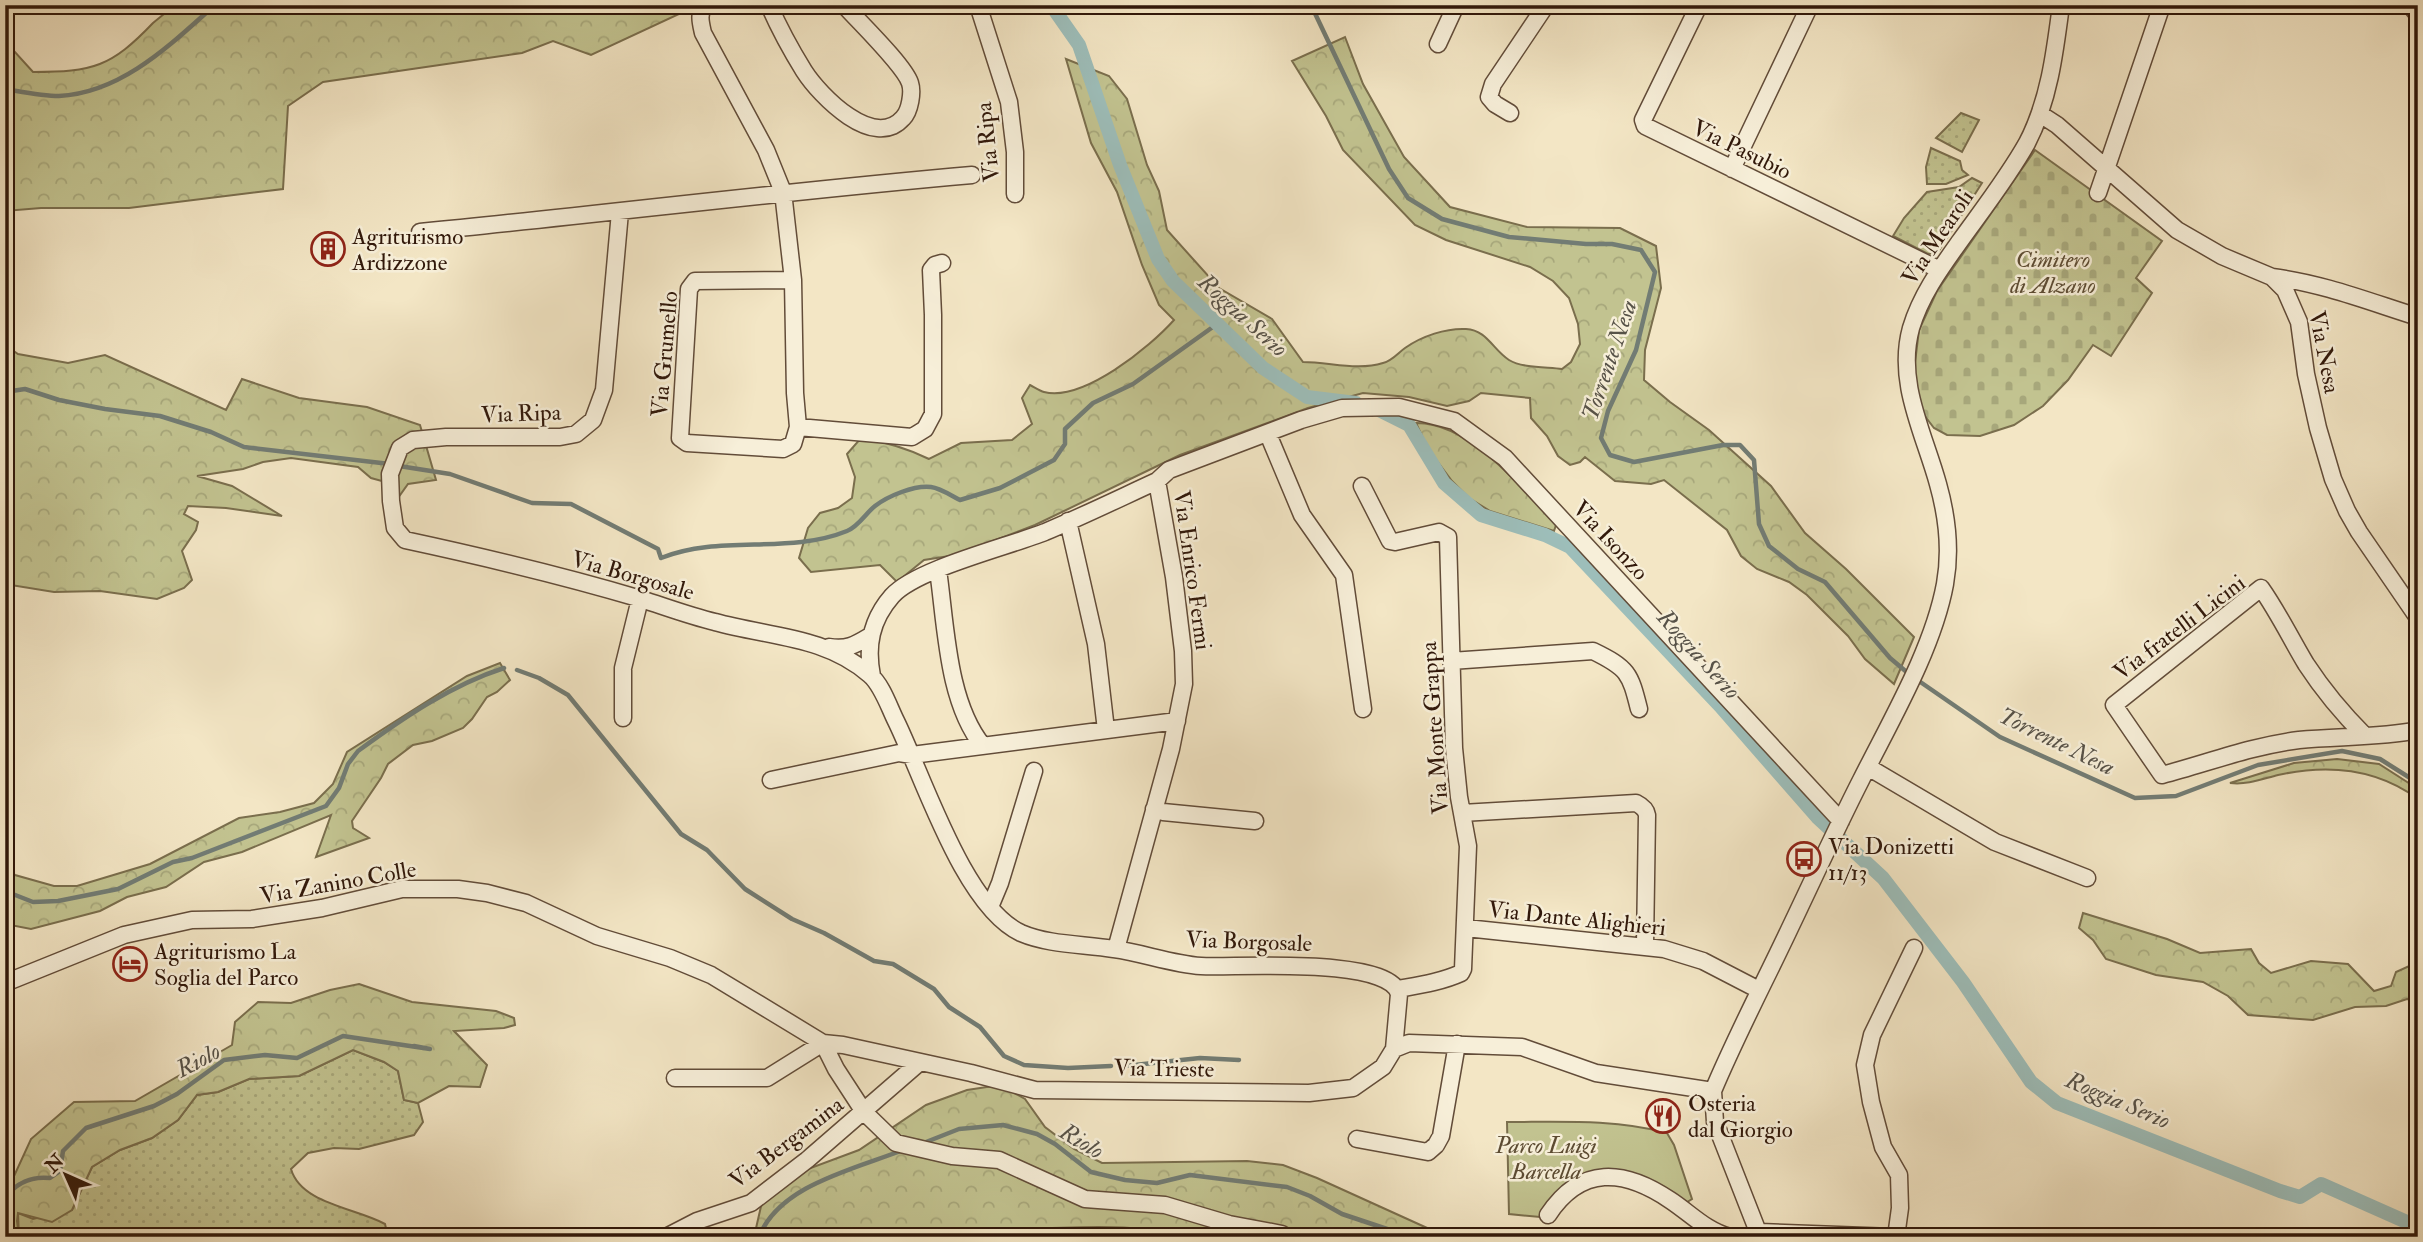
<svg xmlns="http://www.w3.org/2000/svg" width="2423" height="1242" viewBox="0 0 2423 1242" font-family="'IM FELL Double Pica',serif">
  <defs>
    <pattern id="grass-dots" width="8" height="8" patternUnits="userSpaceOnUse" patternTransform="scale(1.75)"><rect width="8" height="8" fill="#c2c390"/><path d="M2 2h.1M6 6h.1" fill="none" stroke="#a7a77b" stroke-width="1.8" stroke-linecap="round"/></pattern>
    <pattern id="forest-crowns" width="20" height="18" patternUnits="userSpaceOnUse" patternTransform="scale(1.75)"><rect width="20" height="18" fill="#c2c390"/><path d="M2 6a3 3 0 1 1 6 0M12 15a3 3 0 1 1 6 0" fill="none" stroke="#a7a77b"/></pattern>
    <pattern id="cemetery-stones" width="16" height="16" patternUnits="userSpaceOnUse" patternTransform="scale(1.75)"><rect width="16" height="16" fill="#c2c390"/><path d="M2 7V4a2 2 0 0 1 4 0v3zM10 15v-3a2 2 0 0 1 4 0v3z" fill="#a7a77b"/></pattern>
  </defs>
  <rect width="100%" height="100%" fill="#f3e6c5"/>
  <filter id="stains"><feTurbulence type="fractalNoise" baseFrequency=".00286" numOctaves="4"/><feColorMatrix values="0 0 0 0 .2 0 0 0 0 .09 0 0 0 0 .02 0 0 0 .5 -.17"/></filter>
  <radialGradient id="worn" r=".72"><stop offset=".6" stop-color="#630" stop-opacity="0"/><stop offset="1" stop-color="#630" stop-opacity=".3"/></radialGradient>
  <path fill="url(#grass-dots)" stroke="#7a6e4d" stroke-width="2" d="M1961,113l18,7 -17,32 -26,-14z
    M1931,148l29,13 2,9 6,5 -22,9h-19l-1,-17z
    M1972,178l10,5 -44,69 -10,2 -35,-18 11,-18 23,-26 32,-5z
    M353,1050l31,12 14,9 6,29 14,3 5,19 -9,13 -55,14 -25,-1 -26,5 -17,16c10,35 65,39 94,55l3,13h-369l-1,-24 15,6 39,-9 20,-43 28,-17 32,-12 26,-18 19,-25 21,-3 31,-13 50,-3z"/>
  <path fill="url(#forest-crowns)" stroke="#7a6e4d" stroke-width="2" d="M174,5h510l-5,9 -88,41 -38,-14 -31,12 -199,29 -35,24 -5,83 -154,19h-88l-36,3v-170l28,31c60,0 78,-5 120,-49 7,-6 14,-11 21,-18z
    M1345,37l18,47 41,73 46,50 77,20 93,1 36,18 5,42 -16,62 -1,30 26,22 39,28 62,56 34,47 41,36 68,68 -20,47 -29,-25 -17,-23 -41,-41 -18,-13 -32,-13 -16,-13 -14,-26 -63,-50 -13,4 -36,-3 -30,-24 -5,5 -10,3 -12,-9 -11,-20 -16,-18 -1,-20 -49,-5 -12,8 -22,5 -38,-9 -46,-4 -55,15 -128,47 -145,70 -79,30 -32,5 -27,22 -17,-17 -69,7 -12,-14 9,-30 12,-15 18,-5 14,-10 3,-21 -8,-23 14,-16c24,4 46,10 68,21l32,-16 51,-3 20,-16 -10,-26 8,-13c4,2 10,6 14,7 39,10 106,-45 130,-72l-15,-15 -17,-40 -25,-73 -26,-49 -25,-84 43,17 18,23 20,66 12,26 8,39 52,58 53,31 31,43c27,0 54,9 80,1 9,-2 15,-10 22,-15 17,-12 41,-20 61,-19 21,1 27,21 43,31 13,8 37,7 53,9l9,-7 9,-18 -2,-20 -9,-26 -16,-17 -23,-14 -84,-27 -31,-15 -72,-75 -17,-34 -34,-55z
    M5,345l13,9 50,9 37,-8 121,55 16,-31 57,19 68,9 53,18 16,55 -28,4 -20,28 -6,-31 -11,-3 -13,-11 -67,-9 -28,4 -20,7 -46,7 35,10 50,30 -56,-8 -38,-2 -4,8 14,8 -2,8 -14,21 10,29 -8,8 -27,11 -57,-8 -46,1 -43,-7 -6,2z
    M1416,423c53,-1 106,65 140,102l-2,6 -64,-20 -21,-13 -17,-17 -24,-32z
    M500,663l10,17 -13,12 -10,5 -15,22 -9,9 -31,13 -19,4 -25,19 -7,14 -29,43 1,7 16,10 -53,19 15,-42 -89,37 -38,10 -38,25 -39,10 -27,14 -69,18 -26,-5v-59l10,10 39,11h23l73,-22 89,-46 41,-6 34,-9 19,-19 14,-32 120,-76z
    M2337,759l42,5 39,25v10c-42,-31 -90,-35 -140,-24 -16,4 -30,10 -48,8l64,-20z
    M2083,913l84,26 33,14 51,-4 8,14 12,10 40,-12 37,3 26,27 17,-5 5,-14 22,-10v38l-11,-1 -21,7 -31,1 -42,13 -65,-5 -20,-19 -25,-14 -47,-7 -50,-16 -13,-19 -14,-12z
    M359,984l53,18 84,9 18,7 1,7 -11,3 -50,3 33,34 -7,22 -31,-1 -31,17 -14,-3 -6,-29 -14,-9 -31,-12 -54,26 -50,3 -31,13 -21,3 -19,25 -26,18 -32,12 -28,17 -20,43 -20,12 -34,-9 -1,8 2,16h-14v-77l10,14 16,-35 43,-37 61,-1 97,-56 3,-23 23,-20 33,1 39,-13z
    M1000,1085l25,14 20,28 29,22 28,14 145,-2 36,4 34,13 130,59h-262c-45,-13 -93,-10 -139,-9l-2,9h-290l8,-35 27,-26 70,-26 67,-45 41,-15z"/>
  <path fill="url(#cemetery-stones)" stroke="#7a6e4d" stroke-width="2" d="M2035,150l127,91 -26,37 16,15 -41,63 -18,-11 -25,35 -25,26 -29,19 -34,11 -33,-1 -13,-7 -13,-17 -7,-40 5,-41 18,-39z"/>
  <path fill="#c2c390" stroke="#7a6e4d" stroke-width="2" d="M1507,1122c54,0 108,-3 160,11l7,12 18,54 -8,5 -78,-33 -58,35 -8,11 -31,-3z"/>
  <g fill="none" stroke-linecap="round" stroke-linejoin="round">
    <path stroke="#727c74" stroke-width="4.5" d="M1311,5l78,164 19,29 34,21 67,18 77,7h26l29,6 14,22 -19,78 -28,61 -7,27 9,17 24,7 89,-17h17l14,15 5,64 10,22 29,23 27,13 65,76 19,16
      M5,89c18,3 37,7 54,7 63,-3 112,-52 156,-91
      M5,392l20,-3 34,11 46,9 55,7 51,16 33,15 146,17
      M399,466l51,8 82,29 39,1 87,45 3,9c60,-24 127,-3 186,-27 11,-4 19,-18 28,-25 13,-10 39,-21 56,-19 9,1 21,9 29,13l40,-12 54,-28 11,-16v-15l28,-26 40,-19 84,-60
      M517,670l22,8 29,17 113,139 26,16 38,39 47,30 32,14 50,28 19,3 41,25 15,18 31,20 24,29 20,9 44,3 43,-2
      M1916,679l84,58 135,61 41,-2 82,-31 84,-14 38,8 38,24
      M5,891l28,11 25,-1 60,-12 55,-27 19,-4 134,-52 13,-18 9,-24 10,-13c45,-33 93,-66 146,-83
      M1125,1066l75,-8 39,2
      M921,1144l38,-15 44,-4 34,9 18,10 36,28 34,8 32,3 33,-8 97,12 23,9 32,18 69,23
      M5,1198c11,-15 27,-22 45,-20l10,-7 3,-20 23,-23 68,-22 23,-12 47,-34 41,-5 32,3 46,-22 87,13 -16,-3
      M759,1237c20,-52 96,-68 144,-87"/>
    <path stroke="#9dbeba" stroke-width="14" d="M1051,5l28,40 41,120 38,94 15,22 90,87 44,29 49,6
      M1375,408l34,17 35,58 37,32 64,20 25,12 150,159 97,111 66,61 80,104 68,100 26,21 223,88 20,6 21,-13 97,43"/>
    <g stroke="#624c39" stroke-width="19">
      <path id="minor" d="M704,5c-6,9 -3,19 -1,28l63,117 17,42 10,88 2,113 3,34 114,10 13,-8 8,-15v-99l-2,-45 4,-5 7,-2
        M769,5c10,23 22,45 35,66 16,25 70,80 99,47 7,-7 10,-26 7,-35 -6,-18 -51,-61 -66,-78
        M978,5l31,97 6,50v42
        M1699,5l-56,115 2,6 295,144
        M2410,5l8,10
        M1438,44l18,-39
        M1510,113l-15,-9 -6,-7 4,-13 53,-79
        M2040,114l17,11 120,105 45,26 50,21 13,13 14,32 7,52 12,54 15,51 14,32 12,21 59,86
        M1732,169l78,-164
        M2098,193l64,-188
        M420,232c184,-18 367,-41 552,-57
        M2272,277c50,6 98,25 146,40
        M793,280l-98,1 -6,8 -9,149 7,5 96,6 10,-5 5,-17
        M1268,434l34,81 42,60 19,134
        M1362,486l28,55 5,1 44,-10 9,5 6,211 5,49 9,49 -5,123 -2,4c-20,9 -41,12 -63,16
        M1068,521l28,123 10,86
        M938,570c8,55 9,132 45,176
        M829,647c18,3 26,-2 41,-11
        M1451,661l142,-10c35,17 37,22 46,58
        M872,676c-6,-30 -1,-56 20,-80 24,-27 115,-49 153,-64 38,-16 75,-34 112,-51l12,-11 132,-50 41,-12 57,-1 55,14 51,37 336,363
        M623,718v-50l17,-69
        M2365,736c-22,-22 -42,-46 -59,-72 -15,-25 -28,-52 -45,-76l-147,117 48,70c46,-12 89,-29 137,-35 39,-4 80,-2 119,-10
        M1868,767l127,75 92,36
        M771,780l128,-27 13,2 265,-34
        M1154,809l9,3 92,9
        M1462,813l174,-10c6,3 10,6 11,12l-2,130
        M990,907l10,-24 34,-112
        M1466,928l198,21 39,12 56,29
        M1116,949l55,-200 13,-65 -1,-33 -9,-74 -17,-96
        M5,983l119,-48 68,-15 60,-1 70,-11 80,-19h56l29,4 39,10 71,33 73,22 41,17 112,68 20,2 128,28 64,17 274,3 44,-5 30,-21 11,-18 5,-55c-10,-38 -163,-26 -198,-28 -29,-2 -58,-13 -87,-17 -31,-5 -65,-4 -93,-16 -57,-26 -98,-157 -125,-212 -7,-14 -14,-36 -26,-46 -44,-39 -101,-38 -155,-53 -25,-6 -49,-15 -74,-23 -77,-23 -157,-42 -236,-59l-10,-12 -4,-27 -1,-27 10,-26 13,-8 33,-3h114l16,-3 17,-14 11,-30 16,-178
        M823,1043l13,26 28,43 32,31 56,13 47,4 86,39 80,6 64,19 53,10 3,3
        M1394,1049l15,-6 113,4 74,26 117,18
        M675,1078h92l56,-35
        M1357,1139l71,13 8,-7 5,-9 16,-92
        M1548,1215c33,-50 76,-46 122,-15 20,13 36,31 60,37
        M1760,1232l133,5
        M666,1237l31,-16 54,-18 56,-43 113,-98
        M1760,1237l-45,-115 -2,-31c23,-55 51,-108 76,-161 24,-50 47,-101 72,-150 30,-60 72,-131 84,-196 6,-33 2,-68 -7,-100 -14,-51 -42,-102 -27,-156 10,-33 29,-59 49,-87 23,-32 48,-64 67,-98 22,-42 28,-91 34,-138
        M1896,1237l4,-29 -1,-33 -16,-28 -12,-45 -6,-37 7,-30 42,-87"/>
    </g>
    <use href="#minor" stroke="#f7efd9" stroke-width="16"/>
  </g>
  <defs>
    <g id="building-ring" transform="scale(1.75)"><circle r="9.5" fill="#f7efd9" stroke="#8f2418" stroke-width="1.5"/><path d="M-4-6H4V6H1V3H-1V6H-4ZM-2.5-4.3h1.7v1.8h-1.7ZM.8-4.3h1.7v1.8H.8ZM-2.5-1h1.7V.8h-1.7ZM.8-1h1.7V.8H.8Z" fill="#8f2418"/></g>
    <g id="bus-ring" transform="scale(1.75)"><circle r="9.5" fill="#f7efd9" stroke="#8f2418" stroke-width="1.5"/><path d="M-5-6H5V4H4V6H2V4H-2V6H-4V4H-5ZM-3.5-4V0h7V-4ZM-3.5 1.2v1.5H-2V1.2ZM2 1.2v1.5H3.5V1.2Z" fill="#8f2418"/></g>
    <g id="hotel-ring" transform="scale(1.75)"><circle r="9.5" fill="#f7efd9" stroke="#8f2418" stroke-width="1.5"/><path d="M-6-4.5h1.5V1H6V5H4.5V3h-9V5H-6ZM-4 0a1.8 1.8 0 1 1 3.6 0ZM.5 0V-2.5h3Q6-2.5 6 0Z" fill="#8f2418"/></g>
    <g id="restaurant-ring" transform="scale(1.75)"><circle r="9.5" fill="#f7efd9" stroke="#8f2418" stroke-width="1.5"/><path d="M-5-6h1v4h1v-4h1v4h1v-4h1v5L-1.5 .5V6h-2V.5L-5-1ZM5-6V6H3V1.5H1.5Q1.5-4 5-6Z" fill="#8f2418"/></g>
  </defs>
  <g fill-rule="evenodd">
    <use href="#building-ring" x="328" y="249"/>
    <use href="#bus-ring" x="1804" y="859"/>
    <use href="#hotel-ring" x="130" y="964"/>
    <use href="#restaurant-ring" x="1663" y="1116"/>
  </g>
  <g text-anchor="middle" stroke-width="5" stroke-linejoin="round" paint-order="stroke">
    <g font-size="23" fill="#31180a" stroke="#f7efd9">
      <text transform="translate(987 142) rotate(-96)" y="8">Via Ripa</text>
      <text transform="translate(1742 149) rotate(26)" y="8">Via Pasubio</text>
      <text transform="translate(1937 237) rotate(-56)" y="8">Via Mearoli</text>
      <text transform="translate(2325 352) rotate(79)" y="8">Via Nesa</text>
      <text transform="translate(664 354) rotate(-85)" y="8">Via Grumello</text>
      <text transform="translate(521 413) rotate(-2)" y="8">Via Ripa</text>
      <text transform="translate(1611 540) rotate(47)" y="8">Via Isonzo</text>
      <text transform="translate(1193 570) rotate(82)" y="8">Via Enrico Fermi</text>
      <text transform="translate(633 575) rotate(16)" y="8">Via Borgosale</text>
      <text transform="translate(2179 627) rotate(-37)" y="8">Via fratelli Licini</text>
      <text transform="translate(1434 728) rotate(-94)" y="8">Via Monte Grappa</text>
      <text transform="translate(338 882) rotate(-10)" y="8">Via Zanino Colle</text>
      <text transform="translate(1577 918) rotate(6)" y="8">Via Dante Alighieri</text>
      <text transform="translate(1249 941) rotate(2)" y="8">Via Borgosale</text>
      <text transform="translate(1164 1068) rotate(1)" y="8">Via Trieste</text>
      <text transform="translate(786 1142) rotate(-37)" y="8">Via Bergamina</text>
    </g>
    <g font-size="23" fill="#31180a" stroke="#f7efd9" text-anchor="start">
      <text x="352" y="244">Agriturismo<tspan x="352" dy="26">Ardizzone</tspan></text>
      <text x="1828" y="854">Via Donizetti<tspan x="1828" dy="26">11/13</tspan></text>
      <text x="154" y="959">Agriturismo La<tspan x="154" dy="26">Soglia del Parco</tspan></text>
      <text x="1688" y="1111">Osteria<tspan x="1688" dy="26">dal Giorgio</tspan></text>
    </g>
    <g font-size="23" font-style="italic" fill="#5c4b32" stroke="#f7efd9">
      <text x="2053" y="267">Cimitero<tspan x="2053" dy="26">di Alzano</tspan></text>
      <text x="1546" y="1153">Parco Luigi<tspan x="1546" dy="26">Barcella</tspan></text>
    </g>
    <g font-size="24" font-style="italic" fill="#575248" stroke="#f7efd9">
      <text transform="translate(1243 315) rotate(42)" y="8">Roggia Serio</text>
      <text transform="translate(1609 360) rotate(-71)" y="8">Torrente Nesa</text>
      <text transform="translate(1699 654) rotate(48)" y="8">Roggia Serio</text>
      <text transform="translate(2057 741) rotate(26)" y="8">Torrente Nesa</text>
      <text transform="translate(198 1060) rotate(-28)" y="8">Riolo</text>
      <text transform="translate(2118 1100) rotate(23)" y="8">Roggia Serio</text>
      <text transform="translate(1082 1141) rotate(31)" y="8">Riolo</text>
    </g>
  </g>
  <rect width="2423" height="1242" fill="none" stroke="#f3e6c5" stroke-width="28"/>
  <rect x="7" y="7" width="2409" height="1228" fill="none" stroke="#31180a" stroke-width="3.5"/>
  <rect x="14" y="14" width="2395" height="1214" fill="none" stroke="#31180a" stroke-width="2"/>
  <g transform="translate(66 1175) rotate(315)" stroke="#f7efd9" stroke-width="5" paint-order="stroke">
  <path d="M0-5L12 26L0 18L-12 26Z" fill="#31180a"/>
  <text y="-10" font-size="19" font-weight="bold" text-anchor="middle" fill="#31180a">N</text>
  </g>
  <rect width="100%" height="100%" filter="url(#stains)"/>
  <rect width="100%" height="100%" fill="url(#worn)"/>
</svg>
